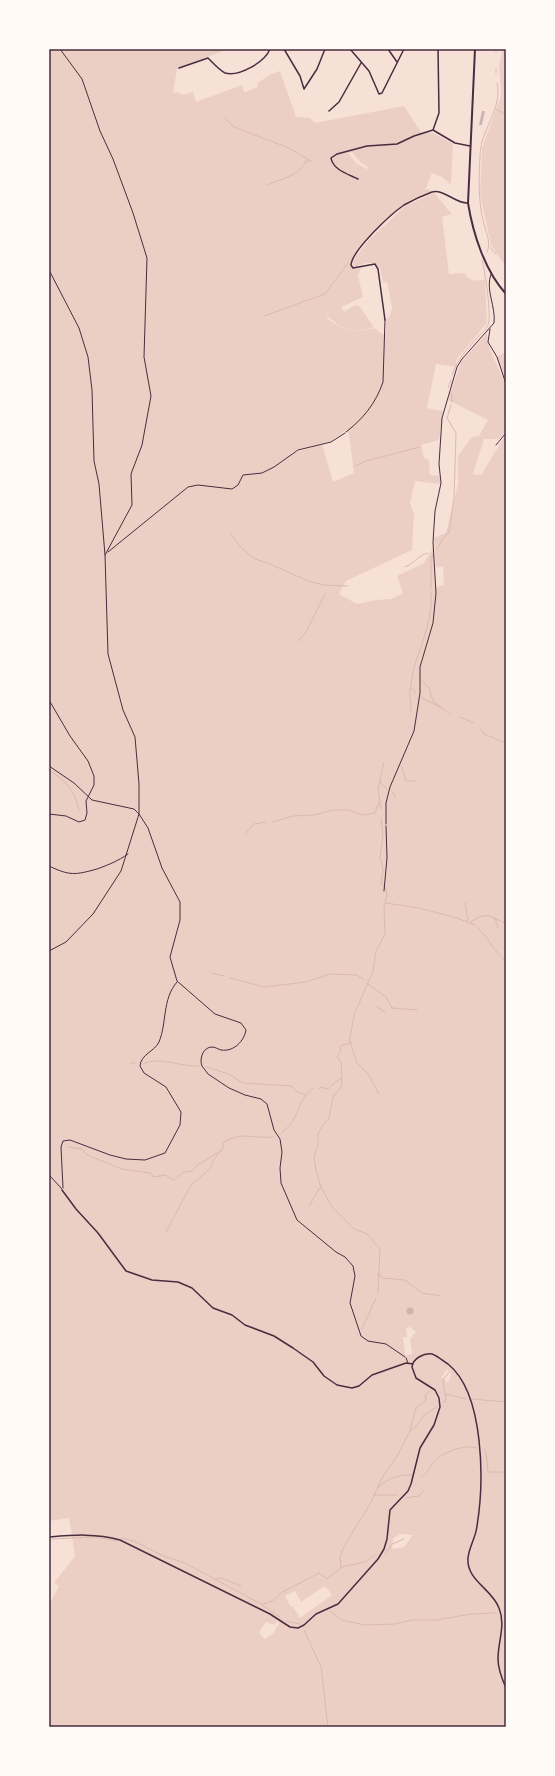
<svg xmlns="http://www.w3.org/2000/svg" width="555" height="1776" viewBox="0 0 555 1776" font-family="Signika,sans-serif">
  <rect width="100%" height="100%" fill="#f7e1d7"/>
  <path fill="#ebcfc5" fill-rule="evenodd" d="M49,49h173l1,2 -46,18 -4,24 4,-1 6,3 10,-3 3,10 46,-17 2,6 2,1 12,-5 -1,-4 13,-8 10,-4 16,46 14,1 5,5 89,-17 17,26 12,1 20,11 -2,41 -9,-8 -10,-4 -7,17 4,-1 3,3c-9,3 -20,6 -28,12 -17,13 -47,39 -54,59l2,6 9,-1 -3,8 5,21 -22,10 3,5 11,-7 5,2 14,20c-23,6 -28,5 -47,-11v2c19,14 24,15 47,10l8,6h4v-14l4,-4 2,-9 -5,-25 -4,1 -3,-15 -4,-5h-9l-13,4 -2,-5 16,-21 37,-35 29,-13 18,21 -10,3 7,57 15,-1c6,8 11,9 21,6l2,44 -31,37v7l-20,-3 -9,44 16,3 -4,29 -18,5 3,13 5,2 1,15 10,1v8l-25,-3 -5,22 4,11 -2,36 -66,31 -7,13 18,10 19,-4 15,-1 12,-6 -6,-17 27,-13 9,-15 2,39 9,-2 -1,-19 -7,2 -2,-30 12,-5 12,-49v-28l14,-19 7,-1 9,-16 -40,-20 13,-38 26,-29c0,18 13,35 19,53 2,8 0,22 0,31l-3,4 3,2v9l-7,7h-15l-11,35 8,1 25,-41v1293h-457v-122l10,-19 -5,-3 21,-27 -6,-38 -20,3zM352,152l8,10 9,6 -2,1 -10,-5 -9,-11zM346,430l3,4 5,39 -21,9 -11,-38 -34,11 9,-5 34,-9zM410,1327l6,5 -6,7 2,15 -7,1 -2,-18h4l-1,-9zM447,1369l4,5 -3,9 -4,-5h-3zM401,1534l12,1 -9,12 -12,2 1,-11zM325,1586l7,9 -32,23 -7,-11zM295,1591l6,11 -10,5 -6,-11zM277,1621l2,2 -6,11 -9,5 -5,-7 7,-10 9,3z
    M503,49h3v218l-15,-22 -11,-51 2,-46 19,-52 -2,-31z
    M506,352v30l-9,-25z"/>
  <g fill="none" stroke-linecap="round" stroke-linejoin="round">
    <path stroke="#dcb8b0" stroke-width="1" d="M496,49v3
      M496,69v4
      M496,109l10,6
      M224,117l10,10 55,21 20,12
      M268,185c13,-7 31,-8 38,-24h6
      M490,247l6,7
      M487,252c5,-10 -2,-21 -4,-32 -5,-21 -4,-43 -3,-64 0,-26 23,-46 17,-73
      M504,270l2,3
      M264,316l61,-22 23,-31
      M452,375c5,-15 14,-25 24,-36 4,-5 10,-9 12,-14 4,-8 -3,-55 -6,-65
      M448,388l3,-8
      M451,392l1,10
      M355,466l11,-5 54,-14
      M230,532l9,14 16,13 15,5 38,17 16,4 24,1
      M437,549l5,-9 7,-8 5,-34 2,-65 -9,-15 4,-13
      M405,567c9,-3 13,-12 23,-14
      M431,588v-28l2,-6
      M298,641l8,-9 19,-38
      M422,681l7,7 4,13 18,14
      M412,688l4,6
      M422,698l20,10
      M410,712c3,-7 -1,-13 0,-21 2,-8 2,-19 5,-27 8,-23 18,-47 16,-72
      M460,717l14,6
      M481,729l3,5 22,9
      M402,767l4,14h9
      M49,770c17,11 26,20 30,41
      M380,780l2,5 5,4
      M392,791l3,6
      M381,809l-3,-20 6,-27
      M273,822l20,-6 21,-1 19,-5h16l14,5 12,-2 4,-11
      M245,834l9,-10 12,-2
      M386,903l33,5 38,10 18,7
      M465,903l3,17 -2,1
      M495,918l3,10
      M470,922c19,-12 19,-4 36,1
      M478,928c11,10 16,24 28,33
      M212,973l12,3
      M230,978l34,9 42,-5 24,-8 27,1 6,4
      M368,984l18,13 6,11 25,2
      M377,1007l8,5
      M350,1041l7,22 11,11 11,20
      M130,1063h6
      M143,1064c17,-8 37,3 56,2
      M206,1067l23,7 14,9 48,3 7,6 8,3
      M342,1079l-1,8 -8,10 -4,21 -7,8 -4,8v11l-4,12 2,13 4,15 12,22 22,22 13,5 13,15 -2,44
      M319,1089l1,-2 8,2 6,-6 8,-5 -1,-16 -4,-5 4,-6 -1,-4 2,-2 7,-1 5,-29 19,-44 3,-20 9,-17 -1,-27 3,-12 -1,-6 -5,-6 2,-14 -3,-12 3,-21 -2,-18
      M281,1134c4,-5 11,-9 13,-15 5,-10 9,-26 20,-31
      M68,1147l14,2 5,6 35,14 29,4 2,4 12,-2 9,5 10,-8 8,-1 4,-5 26,-16 2,-8c20,-11 27,-3 49,-5
      M309,1206l12,-20
      M166,1232l25,-47 19,-16 4,-10 6,-8
      M378,1274l5,4 22,2 17,13 19,3
      M362,1329l14,-31
      M357,1335l1,-1
      M445,1395l-2,-15 6,-8
      M472,1399l34,3
      M443,1403l2,-1 1,-8 20,5
      M410,1430l6,-22 10,-8 -1,-5 5,-4
      M484,1449l2,3 2,20h18
      M421,1477c6,-2 8,-9 12,-14 9,-11 30,-19 44,-15
      M377,1489c10,-11 20,-14 35,-14
      M374,1495h23
      M406,1498l13,-2 5,-6
      M122,1538l12,3 29,15 22,7 76,41c17,-2 15,-10 27,-15 11,-5 19,-10 31,-16l8,6 14,-11 -1,-12 7,-15 22,-35 14,-30 14,-20 13,-25 7,-5 7,-11 14,-9
      M52,1539l43,-2 23,4
      M385,1554l7,-10 12,-5
      M341,1567l24,-5 10,-7
      M216,1579l6,-1 19,8
      M262,1605l18,12
      M331,1612l11,8 23,5 30,-1 17,-4h24l35,-6 24,-1
      M286,1621l14,3
      M304,1630l17,37 7,60"/>
  </g>
  <path fill="#ccb4b1" d="M482,111h3l-3,14h-3z
    M406.5 1311a3.5 3.5 0 1 1 7 0a3.5 3.5 0 1 1-7 0Z"/>
  <g fill="none" stroke-linecap="round" stroke-linejoin="round">
    <path stroke="#4a2c40" stroke-width="1" d="M60,49l22,30 18,52 13,28 20,54 14,45 -3,99 7,39 -9,49 -11,29 1,31 -27,50
      M49,270l30,58 9,29 4,33 2,71 5,23 6,71 3,99 15,56 12,27 4,47v30l-18,57 -28,43 -27,28 -17,9
      M108,552l80,-65 10,-2 34,4 6,-4 5,-10 19,-2 12,-6 24,-17 33,-8 14,-9
      M49,700l21,36 18,25 6,15v9l-8,16 1,12 -2,7 -6,2 -13,-6 -17,-2
      M49,766l25,17 18,17 42,9 5,5 9,14 14,40 18,34v18l-10,37 7,24 38,33 26,9 5,7c-2,11 -12,22 -25,20 -3,-1 -6,-3 -9,-3 -9,0 -13,12 -10,19l6,8 21,14 16,7 16,4 6,5 7,26 6,9 2,13 -2,16 1,15 16,37 39,32 9,5 8,9 2,10 -5,27 11,33 7,5 18,3 19,13
      M49,866c21,10 26,9 48,3 11,-4 21,-8 31,-15
      M384,891l3,-33 -1,-32
      M63,1188l-2,-41 2,-6 7,-1 40,15 16,4 19,1 20,-7 15,-28 1,-13 -15,-25 -22,-14 -4,-7c1,-12 14,-14 19,-24 8,-19 3,-43 18,-60"/>
    <path stroke="#4a2c40" stroke-width="1" d="M490,329l-2,13 9,15 9,27
      M346,432c17,-13 30,-29 37,-50l2,-62
      M496,445l10,-12
      M386,824v-21l4,-16 24,-56 6,-38v-26l13,-44 3,-30 -3,-51 2,-31 6,-28 -2,-19 3,-46 15,-51 5,-8 32,-36c2,-17 -9,-33 -3,-49
      M49,1175l13,14
      M406,1358l2,5"/>
    <path stroke="#4a2c40" stroke-width="1.5" d="M284,49l16,27 4,13 13,-20 8,-20
      M350,49l19,22 10,23 3,-1 22,-44
      M388,49l9,13
      M179,68l29,-10c5,5 11,12 17,15 14,4 40,-11 45,-24
      M329,111l10,-9 22,-39
      M433,130l6,-17 -1,-64
      M358,179c-10,-5 -25,-9 -27,-21l6,-4 30,-8 30,-2 17,-8 19,-6 22,13 15,3
      M385,320l-7,-51 -3,-5 -22,4 -2,-3c1,-15 40,-51 53,-60 7,-4 20,-10 28,-13 12,-3 23,11 35,11
      M62,1190l14,19 22,24 28,38 26,9 26,2 14,6 21,20 19,7 13,10 29,11 19,12 20,14 11,14 13,9 15,3 7,-2 13,-11 34,-12 7,1
      M49,1537c24,-2 47,-4 71,3l150,74 20,13 8,1 6,-3 12,-11 22,-10 40,-45 6,-10 3,-10 3,-29 18,-19 3,-7 9,-36 14,-23 6,-18 -1,-9 -4,-8 -19,-12 -4,-11c1,-9 12,-14 20,-13 6,2 11,7 16,10 37,30 36,119 29,162 -1,11 -8,21 -9,32 -2,22 24,31 31,50 7,17 -1,33 -1,51 0,9 4,20 8,29"/>
    <path stroke="#4a2c40" stroke-width="2" d="M475,49l-7,154c5,31 17,68 38,91"/>
  </g>
  <rect width="555" height="1776" fill="none" stroke="#fffaf5" stroke-width="100"/>
  <rect x="50" y="50" width="455" height="1676" fill="none" stroke="#4a2c40" stroke-width="1.5"/>
</svg>
